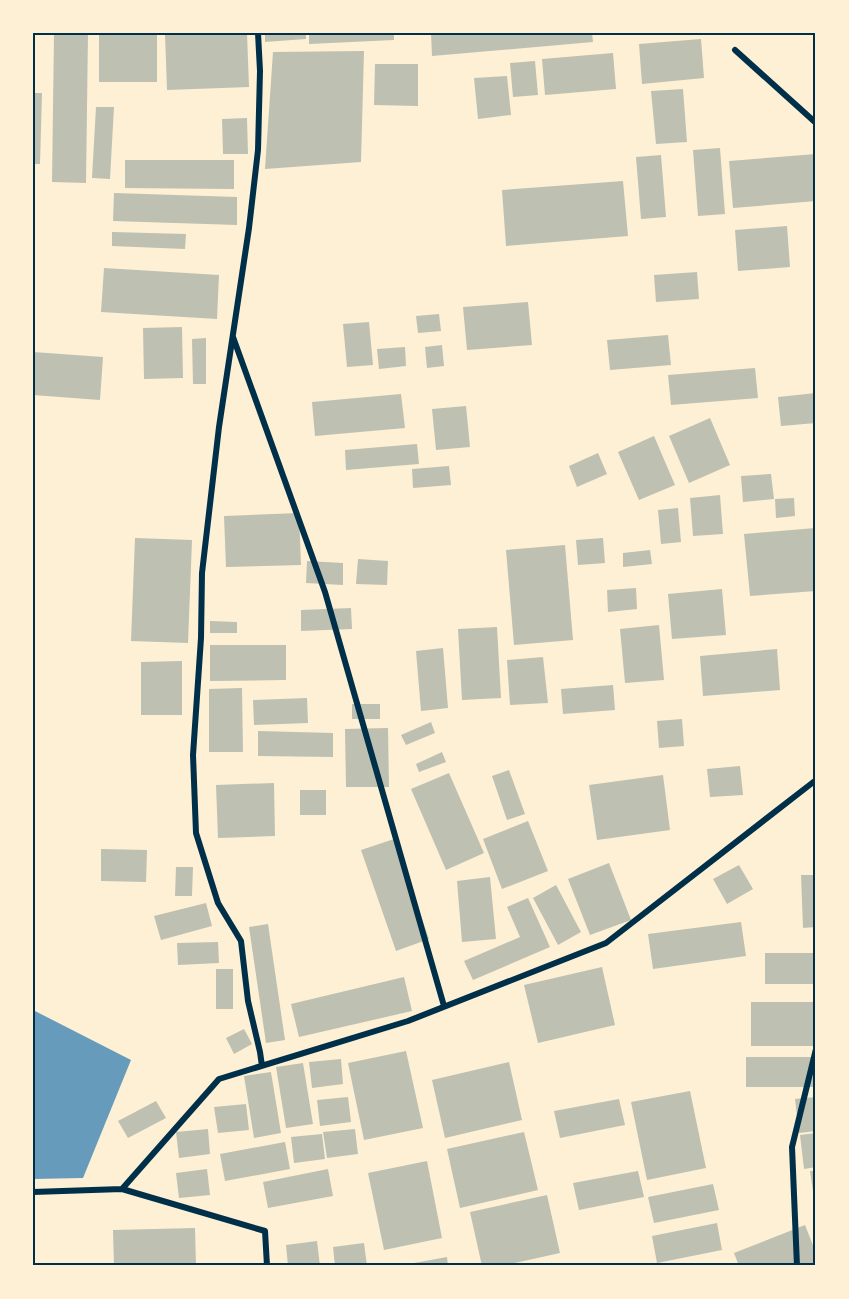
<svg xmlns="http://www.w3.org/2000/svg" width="849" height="1299" viewBox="0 0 849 1299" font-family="Lora,serif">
  <rect width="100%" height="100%" fill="#fdf0d5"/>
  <path fill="#669bbc" d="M33,1010l98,50 -48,118 -50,1z"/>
  <path fill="#bec0b2" d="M54,33h34l-2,150 -34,-1z
    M99,33h58v49h-58z
    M196,33h51l2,54 -82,3 -2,-56z
    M265,33h41v6l-41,3z
    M309,33h85v7l-85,4z
    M431,33h161l1,9 -161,14z
    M701,39l3,39 -62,6 -3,-40z
    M364,51l-3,111 -96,7 8,-117z
    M613,53l3,36 -71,6 -3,-36z
    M535,61l3,34 -25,2 -3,-34z
    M375,64h43v42l-44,-1z
    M507,76l4,39 -33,4 -4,-41z
    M683,89l4,53 -31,2 -5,-53z
    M33,93h9l-2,71h-7z
    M96,107h18l-4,72 -18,-1z
    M247,118l1,36h-25l-1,-35z
    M720,148l5,66 -27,2 -5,-66z
    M816,154v47l-83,7 -4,-47z
    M661,155l5,62 -25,2 -5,-62z
    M125,160h109v29l-109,-1z
    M623,181l5,55 -122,10 -4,-56z
    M114,193l123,4v28l-124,-4z
    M787,226l3,41 -52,4 -3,-41z
    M112,232l74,2 -1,15 -73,-3z
    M104,268l115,7 -2,44 -116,-7z
    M697,272l2,27 -43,3 -2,-27z
    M528,302l4,43 -65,5 -4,-43z
    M439,314l2,17 -23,2 -2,-17z
    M369,322l4,43 -26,2 -4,-43z
    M182,327l1,51 -39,1 -1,-51z
    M668,335l3,30 -61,5 -3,-30z
    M206,338v46h-13l-1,-45z
    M442,345l2,21 -17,2 -2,-21z
    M405,347l1,19 -27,3 -2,-20z
    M33,352l70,5 -3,43 -67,-5z
    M755,368l3,30 -87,7 -3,-30z
    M816,393v30l-35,3 -3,-29z
    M401,394l4,34 -90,8 -3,-34z
    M466,406l4,41 -34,3 -4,-41z
    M710,418l20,47 -41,18 -20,-47z
    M654,436l21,49 -36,15 -21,-48z
    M417,444l2,20 -73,6 -1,-20z
    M598,453l9,21 -30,13 -8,-21z
    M449,466l2,19 -38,3 -1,-19z
    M771,474l3,25 -31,3 -2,-26z
    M720,495l3,39 -30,2 -3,-38z
    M794,498l1,18 -19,2 -1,-19z
    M678,508l3,34 -20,2 -3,-34z
    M299,513l2,52 -75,2 -2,-51z
    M815,528l1,63 -66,5 -6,-62z
    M135,538l57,2 -4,103 -57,-2z
    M603,538l2,25 -27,2 -2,-25z
    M565,545l8,95 -59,5 -8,-95z
    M650,550l2,14 -29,3v-14z
    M358,559l30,2 -1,24 -31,-1z
    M307,561l36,2v22l-37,-2z
    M636,588l1,21 -29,3 -1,-22z
    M722,589l4,46 -54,4 -4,-45z
    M351,608l1,21 -51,2v-21z
    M210,621l27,1v11h-27z
    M659,625l5,55 -39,3 -5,-54z
    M497,627l4,71 -39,2 -4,-71z
    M210,645h76v35l-76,1z
    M443,648l5,60 -27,3 -5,-60z
    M777,649l3,41 -77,6 -3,-40z
    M543,657l5,46 -38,2 -3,-45z
    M182,661v54h-41v-53z
    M613,685l2,25 -52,4 -2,-25z
    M242,688l1,64h-34v-63z
    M307,698l1,25 -54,2 -1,-25z
    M352,704h28v15h-28z
    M682,719l2,27 -25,2 -2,-27z
    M431,722l4,11 -29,12 -5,-10z
    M388,728l1,59h-43l-1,-58z
    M258,731l75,2v24l-75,-1z
    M442,752l4,10 -27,10 -3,-8z
    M740,766l3,29 -33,2 -3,-28z
    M509,770l16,44 -18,6 -15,-44z
    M449,773l35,80 -38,17 -35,-81z
    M663,775l7,55 -73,10 -8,-55z
    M274,783l1,53 -57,2 -2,-53z
    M300,790h26v25h-26z
    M528,821l20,50 -46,18 -19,-50z
    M394,839l35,100 -33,12 -35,-101z
    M101,849l46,1 -1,32 -45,-1z
    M609,863l22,57 -41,15 -22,-56z
    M739,865l14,24 -26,15 -14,-25z
    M176,867h17l-1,29h-17z
    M801,875h15v52l-13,1z
    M490,877l6,62 -34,3 -5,-61z
    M556,885l25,47 -23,13 -25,-47z
    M528,898l22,49 -77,33 -9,-19 56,-24 -13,-30z
    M206,903l6,23 -51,14 -7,-24z
    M741,922l5,34 -93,13 -5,-35z
    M268,924l17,116 -19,3 -17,-116z
    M218,942l1,21 -41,2 -1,-22z
    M765,953h51v31h-51z
    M602,967l13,58 -77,18 -14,-58z
    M216,969h17v40h-17z
    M404,977l8,34 -113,26 -8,-33z
    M751,1002h65v44h-65z
    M244,1029l8,15 -18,10 -8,-16z
    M406,1051l17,77 -59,12 -16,-77z
    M746,1057h70v30h-70z
    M341,1059l2,25 -31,4 -3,-26z
    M509,1062l13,58 -77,18 -13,-58z
    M303,1063l10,61 -27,4 -10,-61z
    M271,1072l10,61 -27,5 -10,-62z
    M690,1091l16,77 -59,12 -16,-78z
    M348,1097l3,25 -31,4 -3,-26z
    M816,1097v34l-17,2 -4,-34z
    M619,1099l6,26 -65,13 -6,-27z
    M156,1101l10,17 -38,20 -10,-17z
    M246,1104l3,26 -31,3 -4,-26z
    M208,1129l2,25 -31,4 -3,-26z
    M355,1129l3,25 -31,4 -4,-26z
    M524,1132l14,58 -78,18 -13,-59z
    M816,1133v34l-12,2 -4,-34z
    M322,1134l3,25 -31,4 -3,-26z
    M285,1142l5,27 -65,12 -5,-27z
    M427,1161l15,77 -58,12 -16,-77z
    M207,1169l3,26 -31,3 -3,-25z
    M328,1169l5,27 -65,12 -5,-26z
    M638,1171l6,26 -65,13 -6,-27z
    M810,1171h6v34h-1z
    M713,1184l6,26 -65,13 -6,-26z
    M547,1195l13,58 -59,13h-19l-12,-54z
    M717,1223l5,27 -65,13 -5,-27z
    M805,1225l11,28v13h-77l-5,-13z
    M195,1228l1,38h-82l-1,-36z
    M317,1241l3,25h-32l-2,-21z
    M364,1243l3,23h-32l-2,-19z
    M447,1257l1,9h-45v-1z"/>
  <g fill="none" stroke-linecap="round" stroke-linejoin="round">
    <path stroke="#003049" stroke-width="6" d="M258,33l2,38 -2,79 -9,78 -30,199 -17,146 -1,65 -8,117 3,78 22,70 23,38 7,60 12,51 2,14
      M735,50l81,73
      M233,337l92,255 119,414
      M122,1189l143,42 2,35
      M33,1192l89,-3 97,-110 189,-58 198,-78 210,-163
      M797,1266l-5,-119 24,-98"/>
  </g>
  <rect width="849" height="1299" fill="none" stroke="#fdf0d5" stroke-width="69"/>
  <rect x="34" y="34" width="780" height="1230" fill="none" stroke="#003049" stroke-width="2"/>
</svg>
